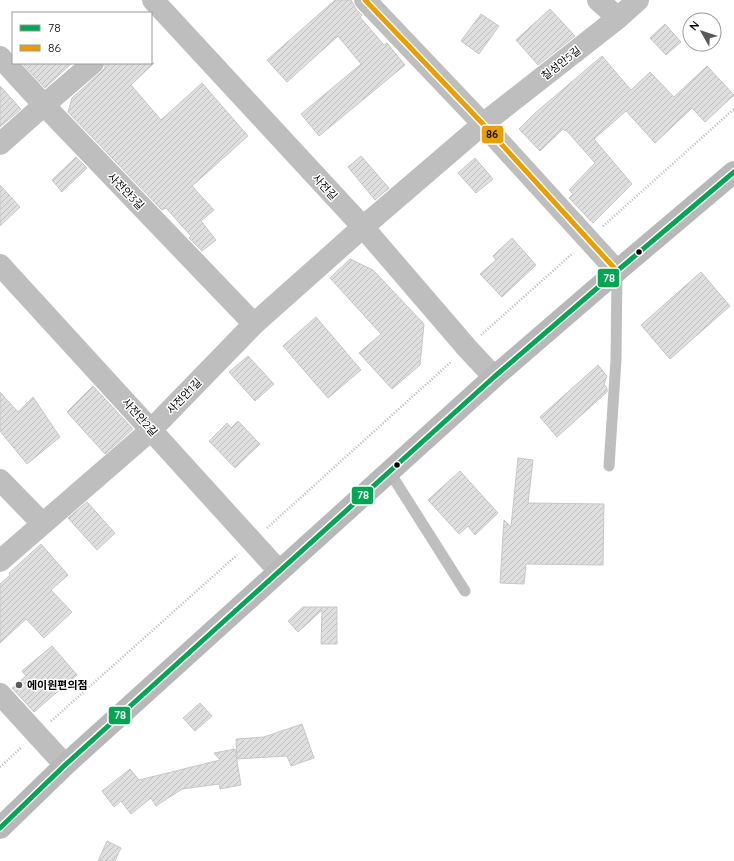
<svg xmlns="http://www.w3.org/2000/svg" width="734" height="861" viewBox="0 0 734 861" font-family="Quicksand,'Noto Sans KR',sans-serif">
  <defs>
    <pattern id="building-hatch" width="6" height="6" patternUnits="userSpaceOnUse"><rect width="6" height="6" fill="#dfdfdf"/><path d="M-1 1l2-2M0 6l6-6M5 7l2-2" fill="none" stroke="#bebebe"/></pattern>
  </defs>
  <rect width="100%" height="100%" fill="#fff"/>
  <path fill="url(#building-hatch)" stroke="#c7c7c7" d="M335,0h16l5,9 6,6 -2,2 24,28 3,-2 18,22 -86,71 -18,-22 60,-50 -23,-28 -51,46 -20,-22z
    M550,9l25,27 -37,29 -22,-25z
    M481,14l18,12 -20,28 -18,-13z
    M665,24l16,18 -15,13 -16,-17z
    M602,56l29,34 19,-18 24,25 33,-31 27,29 -29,27 -13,-14 -37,35 -29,-32 -32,28 38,45 -39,39 -24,-25 4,-4 -4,-4 26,-27 -29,-33 -1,1 -2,-2 -23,22 -21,-22 15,-15z
    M22,63h50l-27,25z
    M105,63h49l-23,22 30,35 41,-37 46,53 -56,50 22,24 -13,11 15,19 -14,11 -13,-13 2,-2 -25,-28 -4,2 -94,-98 4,-14 29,-26 4,-4z
    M0,86l21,23 -21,18z
    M361,156l28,32 -14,12 -27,-33z
    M76,157l11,11 -25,24 -10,-12z
    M475,158l18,21 -17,14 -18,-20z
    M0,185l20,22 -20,19z
    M512,238l24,27 -34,32 -22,-23 16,-14 -3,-4z
    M350,259l23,11 51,54 -4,41 -28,24 -33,-36 22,-19 -51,-56z
    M701,272l29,34 -60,53 -29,-34z
    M316,317l45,53 -33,28 -45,-52z
    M248,356l26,28 -19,17 -26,-29z
    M598,365l9,11 -3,8 3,4v4l-50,45 -17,-20z
    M93,386l40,43 -28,25 -38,-42z
    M0,392l18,20 15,-15 27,40 -33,27 -27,-33z
    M238,421l22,23 -25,24 -26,-27 18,-18 4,5z
    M518,458l15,2 -5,43 76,1 -1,61 -77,-1 -2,20 -24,-1 4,-63 7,7z
    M460,471l38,42 -23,22 -7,-9 -9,8 -31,-34z
    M87,502l28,31 -18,17 -29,-32z
    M41,544l27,31 -17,15 21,22 -28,26 -18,-19 -26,24v-59l10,-9 -1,-2z
    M303,607h34v37h-16l1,-34 -24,22 -10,-11z
    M52,646l25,29 -43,37 -22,-24 14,-12 -4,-5z
    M200,703l12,13 -17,15 -12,-13z
    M302,724l12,34 -23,8 -4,-10 -50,3 -1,-20 28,-2z
    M235,749l6,36 -21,4 -1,-5 -37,5 -26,17 -5,-8 -20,16 -10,-13 -7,6 -12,-16 28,-22 9,11 81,-20 -6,-7z
    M107,841l14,7 -6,13h-17z"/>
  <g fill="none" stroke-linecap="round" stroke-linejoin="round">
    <path stroke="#b9b9b9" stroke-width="2.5" stroke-dasharray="1 2" stroke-linecap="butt" d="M603,226l131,-117
      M481,335l92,-82
      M267,528l185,-167
      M51,721l186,-166
      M0,767l22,-20"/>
    <path stroke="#bebebe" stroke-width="11" d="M609,466l7,-106 1,-89
      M389,471l76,120"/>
    <path stroke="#bebebe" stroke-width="22" d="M153,0l210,227 104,121 27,29
      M365,0l118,124 134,147
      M598,0l20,18
      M0,57l44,48 210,219
      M0,144l44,-39 49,-42
      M0,265l151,165 128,141
      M0,480l43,44
      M0,561l151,-131 103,-106 109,-97 120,-103 135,-106 20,-18
      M0,694l65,71"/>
    <path stroke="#b8b8b8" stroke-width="22" d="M0,828l65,-63 429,-388 123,-106 117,-99"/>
    <g stroke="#fff" stroke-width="8">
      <path id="bus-1" d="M0,828l65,-63 429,-388 123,-106 117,-99"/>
    </g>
    <g stroke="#fff" stroke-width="8">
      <path id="bus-2" d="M365,0l118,124 134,147"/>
    </g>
    <use href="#bus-1" stroke="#00a651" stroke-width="5"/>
    <use href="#bus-2" stroke="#eb9e00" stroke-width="5"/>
  </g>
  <g fill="#000" stroke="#fff" stroke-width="1.5">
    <circle cx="639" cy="252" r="3.5"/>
    <circle cx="397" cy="465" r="3.5"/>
  </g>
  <circle fill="#595959" stroke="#fff" stroke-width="1.5" cx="19" cy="685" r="4"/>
  <g text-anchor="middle" stroke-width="3" stroke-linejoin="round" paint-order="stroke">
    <g font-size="11" fill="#000" stroke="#fff">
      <text transform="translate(561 63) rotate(-38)" y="4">칠성안5길</text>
      <text transform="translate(325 187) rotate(47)" y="4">사전길</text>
      <text transform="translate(126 191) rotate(46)" y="4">사전안3길</text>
      <text transform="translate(184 396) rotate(-46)" y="4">사전안1길</text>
      <text transform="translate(140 417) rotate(48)" y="4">사전안2길</text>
    </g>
    <g font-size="11" font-weight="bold" fill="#000" stroke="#fff" text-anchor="start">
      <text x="27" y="689">에이원편의점</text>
    </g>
  </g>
  <g stroke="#fff" stroke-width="1.5">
    <rect x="481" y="125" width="23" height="19" rx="4" fill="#eb9e00"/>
    <rect x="597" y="268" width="23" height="20" rx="4" fill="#00a651"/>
    <rect x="351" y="486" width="23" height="19" rx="4" fill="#00a651"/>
    <rect x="108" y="706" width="23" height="19" rx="4" fill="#00a651"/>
  </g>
  <g font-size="11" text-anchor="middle" font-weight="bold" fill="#fff">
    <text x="609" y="282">78</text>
    <text x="363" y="499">78</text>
    <text x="120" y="719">78</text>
  </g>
  <g font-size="11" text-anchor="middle" font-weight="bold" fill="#111">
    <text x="492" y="138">86</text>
  </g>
  <rect x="12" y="12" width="140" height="52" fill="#ffffff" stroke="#999999"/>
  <rect x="20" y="25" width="20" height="6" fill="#00a651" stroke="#999999"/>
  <text x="48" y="32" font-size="12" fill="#000000">78</text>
  <rect x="20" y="45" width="20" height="6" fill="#eb9e00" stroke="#999999"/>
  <text x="48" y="52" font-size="12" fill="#000000">86</text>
  <g transform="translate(702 32) rotate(309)"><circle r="19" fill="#ffffff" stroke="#999999"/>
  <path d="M0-3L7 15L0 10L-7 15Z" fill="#595959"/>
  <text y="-6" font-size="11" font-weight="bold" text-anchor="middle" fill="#000000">N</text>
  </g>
</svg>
